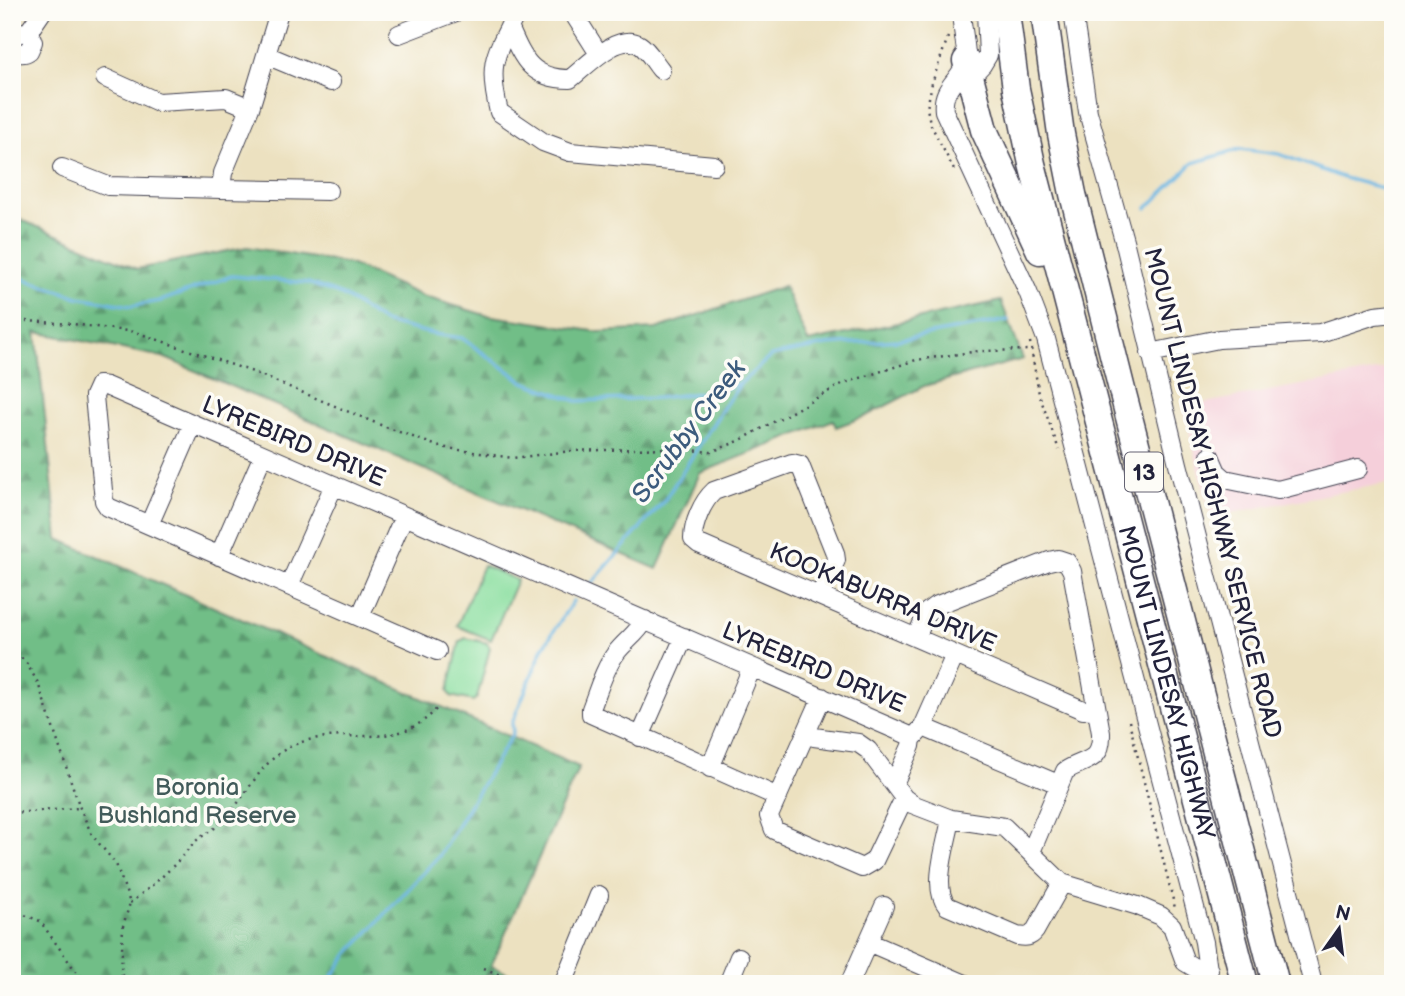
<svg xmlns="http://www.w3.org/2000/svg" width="1405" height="996" viewBox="0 0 1405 996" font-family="'Balsamiq Sans',sans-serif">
  <defs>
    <pattern id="forest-firs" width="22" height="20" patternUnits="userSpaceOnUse" patternTransform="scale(1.75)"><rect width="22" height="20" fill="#71be87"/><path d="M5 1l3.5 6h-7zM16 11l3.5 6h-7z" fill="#5c9a70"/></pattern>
  </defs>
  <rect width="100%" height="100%" fill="#fdfcf7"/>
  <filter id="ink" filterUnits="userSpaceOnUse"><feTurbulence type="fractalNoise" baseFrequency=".0143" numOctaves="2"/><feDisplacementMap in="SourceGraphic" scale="14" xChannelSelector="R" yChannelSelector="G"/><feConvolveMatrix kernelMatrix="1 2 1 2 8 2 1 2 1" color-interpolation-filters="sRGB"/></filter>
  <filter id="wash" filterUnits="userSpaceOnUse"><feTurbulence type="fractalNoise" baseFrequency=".00686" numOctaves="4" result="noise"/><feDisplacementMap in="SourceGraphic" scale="28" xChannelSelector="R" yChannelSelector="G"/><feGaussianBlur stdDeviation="1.57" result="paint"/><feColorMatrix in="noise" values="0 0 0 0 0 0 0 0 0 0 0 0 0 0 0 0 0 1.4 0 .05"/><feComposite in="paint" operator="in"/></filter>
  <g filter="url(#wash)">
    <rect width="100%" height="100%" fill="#ece1c0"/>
    <path fill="#f5cfda" d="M1393,368v114l-182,35 -28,-110z"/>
    <path fill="#8cdfa1" stroke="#57806e" stroke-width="2" d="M483,565l34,15 -26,60 -34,-14z
      M466,638l21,5 3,5 -13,50 -4,3 -22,-5 -3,-5 12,-50z"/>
    <path fill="url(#forest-firs)" stroke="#4a7061" stroke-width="2" d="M12,216l125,53 110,-22 103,17 72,32 63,19 115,17 56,-3 128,-43 24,56 193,-41 22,58 -99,27 -58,30 -30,11 -3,-7 -133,53 -43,96 -494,-212 -127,-25 22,207 521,228 -88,199 40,18h-22l-21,-10 -5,10h-471z"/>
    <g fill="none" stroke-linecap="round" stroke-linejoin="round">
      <path stroke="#66b3e0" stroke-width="3.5" d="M1147,208l46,-45 47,-14 39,5 65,24 49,13
        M12,275l66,22 53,9 29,-5 72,-25 76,7 34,12 41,27 50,12 29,4 62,44 53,19 81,-3 58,-7 25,-8
        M590,585l74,-84 61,-96 16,-22 30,-27 55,-11 72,-5 110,-20
        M327,984l21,-30 91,-98 74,-123 -1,-10 31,-75 30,-47"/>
    </g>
  </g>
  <g filter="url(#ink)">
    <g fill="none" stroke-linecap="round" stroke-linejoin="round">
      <g stroke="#403f4f" stroke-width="20">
        <path id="minor" d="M279,12l-29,96 -27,65 -2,16 107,2
          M517,12c-22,43 -30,51 -18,100l44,30 27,10 144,13
          M961,12c0,10 7,43 5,50 -6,19 -25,25 -22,49l84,181 18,47 158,603 6,42
          M1073,12l15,100 37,132 53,220 135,520
          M573,13l26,41
          M509,27c14,32 22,52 61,52 16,-12 48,-48 70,-34 8,5 15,18 21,25
          M27,34l15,-22
          M399,34l57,-22
          M12,39l6,-6c7,-2 13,1 15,9l-4,9c-6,4 -13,3 -17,-5
          M266,55l65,27
          M105,78l53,24 68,-4 24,10
          M965,83l17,-18 6,-10 -2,-43
          M62,168l46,18 113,3
          M1150,353l69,-14 101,-6 55,-18 18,-2
          M1210,456l7,16 8,7 53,11 80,-21
          M149,525l44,-101
          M219,556l44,-101
          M289,586l45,-101
          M820,596l16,-36 -1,-7 -35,-88 -8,-2 -78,28c-12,11 -21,33 -21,48l6,5 384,166 13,-2
          M360,617l44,-101
          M645,620c-8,14 -20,21 -29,33 -12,16 -18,38 -25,56v5l187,83
          M916,638l11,-26 8,-6 114,-45 9,-2 9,3 5,9 29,162c1,30 -16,25 -36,38l-34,81
          M437,651l-329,-144 -4,-6 -10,-105 5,-11 7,1 802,349 4,4
          M822,697l-53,119 5,14 88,38 12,-7 30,-63
          M923,727l135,57
          M806,734l8,3 44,6 10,7 36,48 8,6 39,15 53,8 58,56 76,23 23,10 11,10 13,36 10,6 14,2
          M640,737l44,-100
          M710,768l42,-101
          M894,784l17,-38 1,-7 11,-12 32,-72
          M951,819c-4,24 -20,68 -4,87l70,30c8,1 13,2 18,-5l27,-48
          M868,942l97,42
          M852,978l32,-72
          M563,984l36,-89
          M728,984l11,-27"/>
      </g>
      <g stroke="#403f4f" stroke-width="29">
        <g id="highway">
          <path id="s1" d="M1006,12l10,77 16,75 213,820"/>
          <path d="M1044,12l17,122 12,60 49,196 154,594"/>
          <path d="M966,61l18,69 56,121"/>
        </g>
      </g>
      <path stroke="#403f4f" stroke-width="2.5" stroke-dasharray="2 5" stroke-linecap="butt" d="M948,37l-16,46 -5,25 3,15 26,51
        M1149,277c14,16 14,38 17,59
        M12,320l60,4 63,8 118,40 130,54 57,21 73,11 58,-7 97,-3 43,4 28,-11 103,-57 74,-24 63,-9 53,-1
        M1030,342l9,52 20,56
        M12,647l15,17 11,19 42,125 12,27 24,29 14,39 -7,23 -2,46 4,12
        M1129,721l46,187
        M12,813l67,-5
        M130,903c14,-11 28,-22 41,-35 9,-8 16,-19 25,-27 7,-6 16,-10 22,-16 29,-25 40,-65 76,-80 50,-22 103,11 145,-39
        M12,910l28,11 37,52 14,11
        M484,968l36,16"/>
      <use href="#minor" stroke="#fff" stroke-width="18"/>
      <use href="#highway" stroke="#fff" stroke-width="26"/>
    </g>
  </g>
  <g text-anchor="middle" stroke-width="7" stroke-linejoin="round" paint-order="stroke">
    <rect fill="#fdfcf7" stroke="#646373" stroke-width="2" x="1125" y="452.5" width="38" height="39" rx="5"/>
    <g font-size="23" font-weight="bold" fill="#22223b">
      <text x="1144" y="480">13</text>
    </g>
    <g font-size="24" fill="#22223b" stroke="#fdfcf7">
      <text transform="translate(294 441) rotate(23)" y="8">LYREBIRD DRIVE</text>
      <text transform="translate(1213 493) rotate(76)" y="8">MOUNT LINDESAY HIGHWAY SERVICE ROAD</text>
      <text transform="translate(883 597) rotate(23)" y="8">KOOKABURRA DRIVE</text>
      <text transform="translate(814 667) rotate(23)" y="8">LYREBIRD DRIVE</text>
      <text dy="8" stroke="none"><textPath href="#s1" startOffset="690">MOUNT LINDESAY HIGHWAY</textPath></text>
    </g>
    <g font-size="24" fill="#425b5a" stroke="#fdfcf7">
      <text x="197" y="795">Boronia<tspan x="197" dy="28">Bushland Reserve</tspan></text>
    </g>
    <g font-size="26" font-style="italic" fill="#3d5c7d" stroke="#fdfcf7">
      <text transform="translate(688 431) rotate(-53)" y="9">Scrubby Creek</text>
    </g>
  </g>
  <rect width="1405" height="996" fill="none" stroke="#fdfcf7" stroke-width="42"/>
  <g transform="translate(1339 929) rotate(14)" stroke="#fdfcf7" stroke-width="5" paint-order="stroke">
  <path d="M0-5L12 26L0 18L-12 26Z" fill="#22223b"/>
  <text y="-10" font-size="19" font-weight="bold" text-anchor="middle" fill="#22223b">N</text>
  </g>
</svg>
